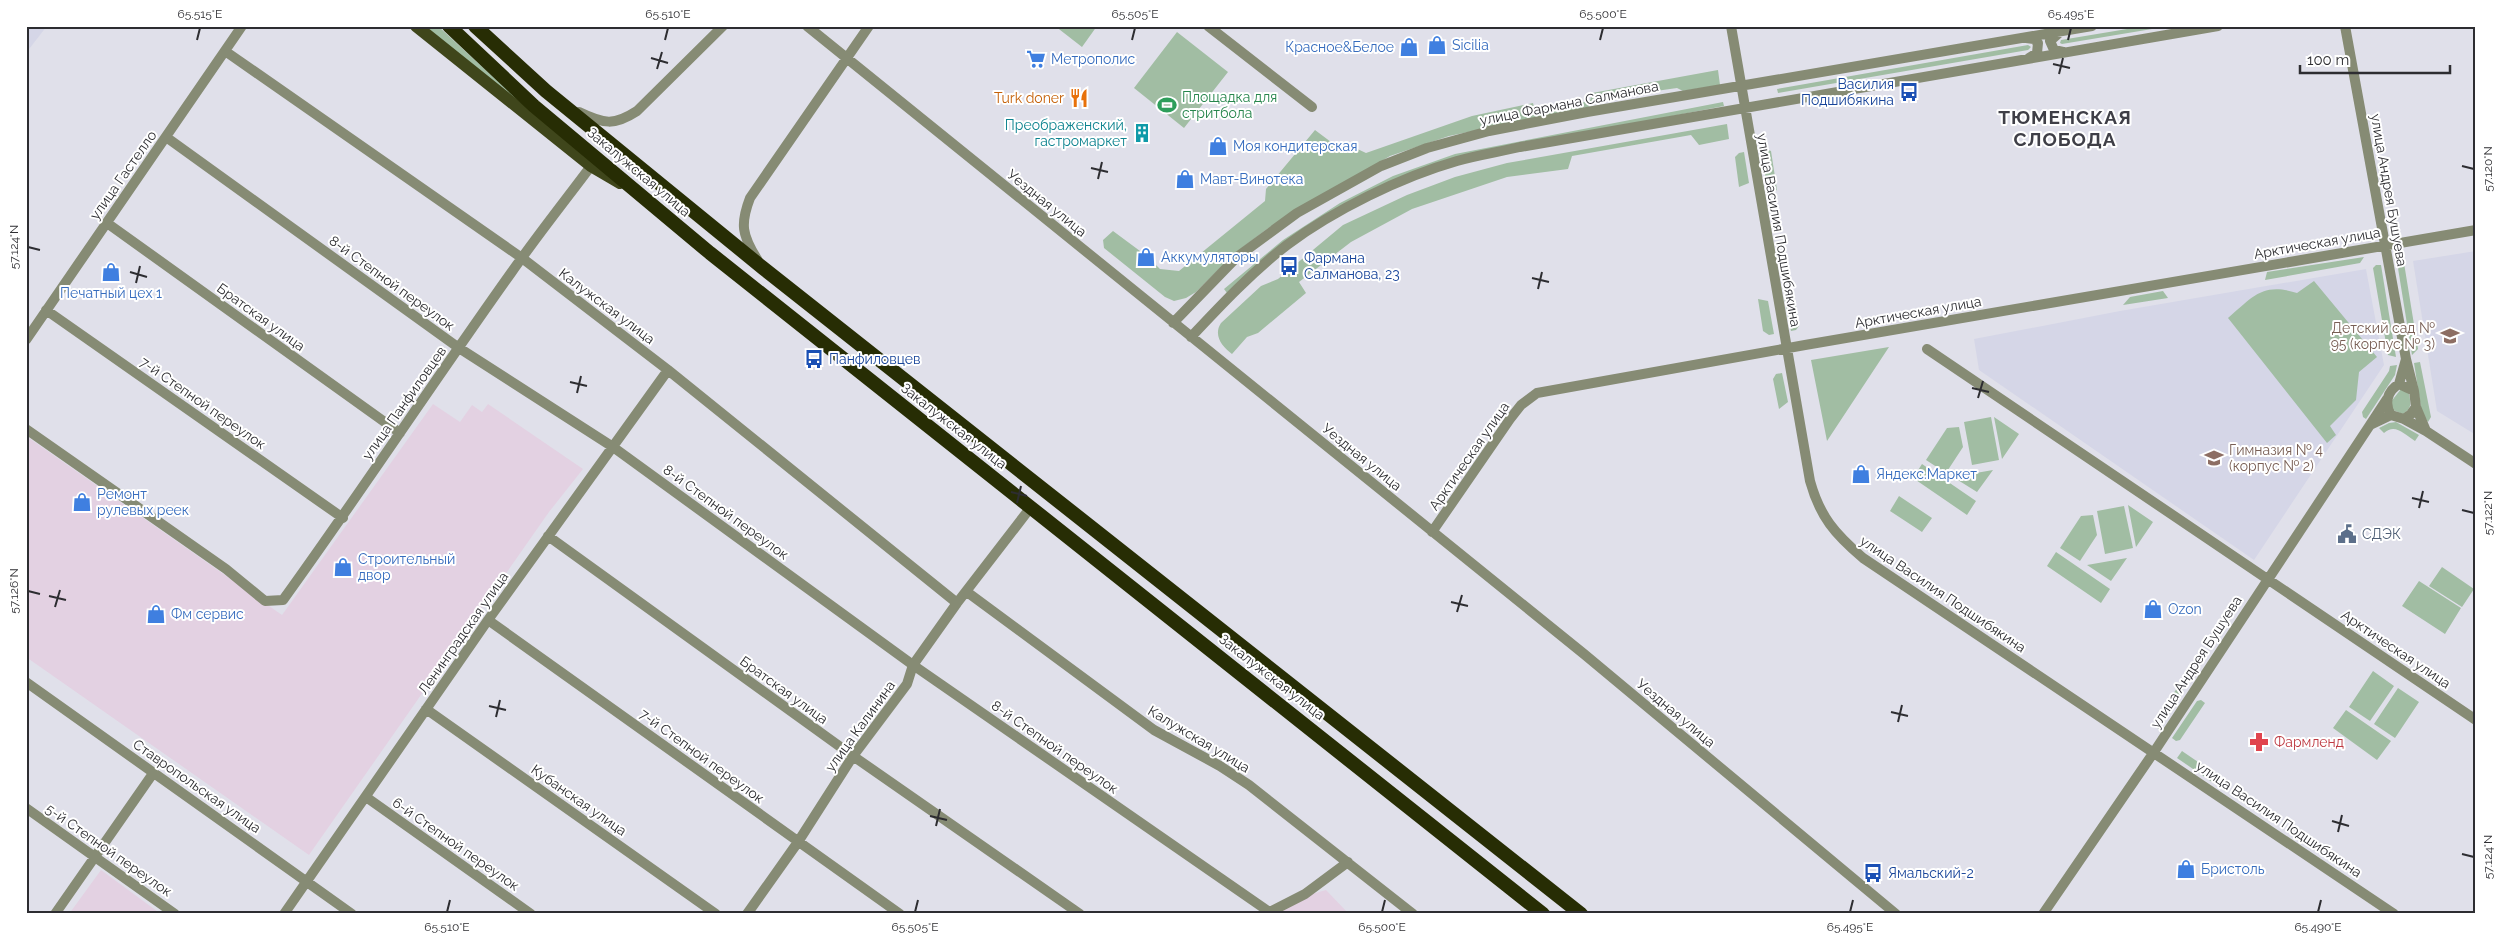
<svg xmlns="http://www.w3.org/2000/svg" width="2502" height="940" viewBox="0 0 2502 940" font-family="Raleway,sans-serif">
  <rect width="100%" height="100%" fill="#e0e0ea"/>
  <path fill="#d5d6e7" d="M26,26h21l-21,27z
    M2476,251v184l-39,-24 -24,-150z
    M2366,269l18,96 -130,195 -275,-190 -5,-31 146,-28z"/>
  <path fill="#e3d1e2" d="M433,404l27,18 12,-17 10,7 6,-8 95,65 -34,43 -240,343 -283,-198v-221l256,179z
    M101,870l60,44h-92z
    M1326,890l23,24h-93l4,-5z"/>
  <path fill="#a1bda3" d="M423,26h15l103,95z
    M1055,26h42l-15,21z
    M2145,26h25l-108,18 -2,-1 1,-3z
    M1177,32l51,40 -44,56 -50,-40z
    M2028,45l3,2 -3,3 -250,43 -1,-4z
    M1718,70l2,15 -37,6 -6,-3 -70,10 -19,9 -139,29 -59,20 -123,73 -32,24 -39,39 -10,6 -12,3 -9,-4 -61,-49 -1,-8 10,-9 27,20 -2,3 9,8 3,-3 10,10 19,2 86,-70 1,-12 49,-59 28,21 8,-5 15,7 106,-37 61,-13 2,8 55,-10 2,-8z
    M1723,102l1,4 -269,52 -112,48 -116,87 -3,-4 59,-49 57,-37 53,-27 62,-22z
    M1727,124l2,15 -30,6 -8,-10 -119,21 -4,13 -61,8 -95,32 -61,33 -52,40 7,11 -48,40 -11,4 -15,17c-10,-7 -19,-19 -11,-31l40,-37 17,-7 65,-54 64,-30 48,-18 52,-14z
    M1766,149l5,2 6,39 -5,2 -5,-4 -5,-36z
    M1744,152l5,31 -10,4 -4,-30 4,-4z
    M2364,257l-4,6 -95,17 2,-8z
    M2401,261l3,2 14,86 -6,6 -15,-93z
    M2376,265h5l15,92 -8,-2 -15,-87z
    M2314,281l63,76 -18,15 -3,28 -26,26 6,9 -9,8 -99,-125c25,-21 34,-36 69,-25z
    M2163,291l5,7 -45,7 7,-8z
    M1791,294h3l5,32 -3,4 -5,1 -7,-33z
    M1758,299l10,2 6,33 -5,1 -6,-4z
    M1889,347l-62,94 -16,-81z
    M2420,362l11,55 -3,5 -6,-8 -8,-51z
    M2397,365l-2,10 -29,44 -3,-2 -1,-5 27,-41 1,-5z
    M1782,373l6,29 -9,7 -6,-30 3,-5z
    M2401,389l8,5c2,10 3,14 -6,20l-10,-4 -3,-7z
    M1991,417l8,43 -27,5 -8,-43z
    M1994,417l25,17 -17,25z
    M2396,422l23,13 -4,6c-11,-7 -20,-18 -31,-8l-5,-5 10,-5z
    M1959,427l4,20 -17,26 -20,-13 21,-32z
    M1922,464l54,37 -9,14 -54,-37z
    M1993,470l-16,22 -24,-15z
    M1899,496l33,22 -10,14 -32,-21z
    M2128,505l25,17 -17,25z
    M2124,506l9,42 -28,6 -8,-43z
    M2093,515l4,20 -17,26 -20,-13 21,-32z
    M2056,552l54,37 -9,14 -54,-37z
    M2127,558l-16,23 -24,-16z
    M2442,567l32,22 -12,18 -33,-21z
    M2419,581l42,27 -16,26 -43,-28z
    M2373,671l21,15 -24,35 -21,-14z
    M2179,685l4,4 -1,5 -23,35 -4,-2v-5z
    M2398,688l21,14 -24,36 -21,-14z
    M2201,700l4,3 -25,37 -4,1 -4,-3 25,-37z
    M2346,710l45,31 -14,19 -44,-32z
    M2182,751l38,26 -8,5 -35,-24z"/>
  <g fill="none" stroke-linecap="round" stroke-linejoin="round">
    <path stroke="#868b74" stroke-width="10" d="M807,26l777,628 312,260
      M1208,26l104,81
      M1731,26l79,455c10,36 25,53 53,77l531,356
      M2345,26l61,333
      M2060,32l-10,9 4,9 9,2
      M2026,38l8,1 4,4 -1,10 -8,5
      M225,51l297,207 146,112 289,233
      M579,112c25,12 35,14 58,-1l86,-85
      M166,137l293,211 154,99 300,218 355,246
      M107,223l293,210
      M757,259c-15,-24 -17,-35 -7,-61l119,-172
      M46,310l297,208
      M1173,323l64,-66 60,-44 84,-47 46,-18 62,-17 98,-19 505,-86
      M1191,337c30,-32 61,-65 96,-92 47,-35 114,-68 170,-84 21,-6 42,-9 63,-14l698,-121
      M26,340l216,-314
      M1927,349l549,371
      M2399,384l7,-25 8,32
      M2387,399l-17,26 21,-10
      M2404,419l22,12 -10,-24 -2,-16 -15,-7c-12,7 -15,20 -8,31l13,4 7,-5 5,-7
      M26,429l200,140 39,32 18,-1c78,-108 151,-219 228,-327 26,-37 53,-71 80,-107
      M2426,431l50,33
      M1432,532l78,-113 11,-14 16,-12 268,-48 671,-115
      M548,536l305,220 227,158
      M967,592l187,138 66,36 29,19 164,129
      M488,620l412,294
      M26,682l326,232
      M426,709l290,205
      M366,797l165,117
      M26,808l149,106
      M55,914l99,-142
      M284,914l204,-294 180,-250
      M747,914l51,-72 55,-86 54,-72 6,-19 44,-62 74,-96
      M1266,914l39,-20 43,-32
      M2043,914l111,-162 216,-327"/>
    <path stroke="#3f461b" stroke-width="12" d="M416,26l175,140 29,17"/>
    <path stroke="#272d04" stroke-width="14" d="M449,26l85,80 176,147 833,661
      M475,26l71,65 217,177 818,646"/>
  </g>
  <path fill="none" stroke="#2d2d31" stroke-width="2" d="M197,40l3,-12M665,40l3,-12M1132,40l3,-12M1600,40l3,-12M2068,40l3,-12M651,58l17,5M2053,64l17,4M657,69l5,-17M2059,74l4,-16M2462,166l12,3M1091,168l17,4M1098,179l4,-17M28,247l12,3M130,272l17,5M1532,278l17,4M136,283l4,-17M1538,289l4,-17M570,382l17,4M1972,388l17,4M577,393l4,-17M1978,398l5,-17M1011,492l16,4M2412,498l17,4M1017,503l4,-17M2419,508l4,-17M2462,510l12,3M28,591l12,3M49,596l17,4M1451,602l17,4M55,607l5,-17M1457,612l5,-17M489,706l17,4M1891,712l17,4M496,717l4,-17M1898,722l4,-17M930,816l17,4M2332,821l17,5M936,826l4,-17M2338,832l4,-17M2462,854l12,3M447,912l3,-12M915,912l3,-12M1382,912l3,-12M1850,912l3,-12M2318,912l3,-12"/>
  <defs>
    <g id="shop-bare" transform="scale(1.5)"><path d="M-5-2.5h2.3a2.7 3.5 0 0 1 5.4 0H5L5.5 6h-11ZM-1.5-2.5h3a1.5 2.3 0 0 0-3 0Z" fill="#3f7fe0" stroke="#fff" stroke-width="2.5" paint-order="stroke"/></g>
    <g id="supermarket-bare" transform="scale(1.5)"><path d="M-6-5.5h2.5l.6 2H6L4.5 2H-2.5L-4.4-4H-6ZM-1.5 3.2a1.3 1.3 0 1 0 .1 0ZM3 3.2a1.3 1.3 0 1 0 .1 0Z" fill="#3f7fe0" stroke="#fff" stroke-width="2.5" paint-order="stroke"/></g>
    <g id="bus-bare" transform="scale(1.5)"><path d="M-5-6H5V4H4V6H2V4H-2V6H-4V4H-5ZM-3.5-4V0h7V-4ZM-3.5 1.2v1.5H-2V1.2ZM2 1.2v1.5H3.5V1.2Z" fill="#1a4fb4" stroke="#fff" stroke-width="2.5" paint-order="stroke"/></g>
    <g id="restaurant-bare" transform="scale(1.5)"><path d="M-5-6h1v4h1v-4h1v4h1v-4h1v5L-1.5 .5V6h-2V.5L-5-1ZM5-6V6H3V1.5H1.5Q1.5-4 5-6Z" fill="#e8710a" stroke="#fff" stroke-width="2.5" paint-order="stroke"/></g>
    <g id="stadium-bare" transform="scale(1.5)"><path d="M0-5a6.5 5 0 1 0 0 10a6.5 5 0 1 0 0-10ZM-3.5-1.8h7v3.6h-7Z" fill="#2e9e5b" stroke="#fff" stroke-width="2.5" paint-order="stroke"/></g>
    <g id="building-bare" transform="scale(1.5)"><path d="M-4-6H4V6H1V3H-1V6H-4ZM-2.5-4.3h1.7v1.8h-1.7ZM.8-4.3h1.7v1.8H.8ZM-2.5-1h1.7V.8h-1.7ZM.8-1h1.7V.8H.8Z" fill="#0f9aa8" stroke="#fff" stroke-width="2.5" paint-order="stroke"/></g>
    <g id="school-bare" transform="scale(1.5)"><path d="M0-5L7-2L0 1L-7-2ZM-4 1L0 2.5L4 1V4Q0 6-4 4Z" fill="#8d6e63" stroke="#fff" stroke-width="2.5" paint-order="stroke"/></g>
    <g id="civic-bare" transform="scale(1.5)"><path d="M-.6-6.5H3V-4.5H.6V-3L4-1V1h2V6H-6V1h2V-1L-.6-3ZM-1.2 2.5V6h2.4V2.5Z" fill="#5c6f8a" stroke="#fff" stroke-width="2.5" paint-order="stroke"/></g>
    <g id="pharmacy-bare" transform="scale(1.5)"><path d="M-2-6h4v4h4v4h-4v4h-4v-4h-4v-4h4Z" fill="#e0444e" stroke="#fff" stroke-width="2.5" paint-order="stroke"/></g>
  </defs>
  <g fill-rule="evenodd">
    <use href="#shop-bare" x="1437" y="45"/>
    <use href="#shop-bare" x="1409" y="47"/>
    <use href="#supermarket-bare" x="1036" y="59"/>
    <use href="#bus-bare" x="1909" y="92"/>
    <use href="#restaurant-bare" x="1079" y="98"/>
    <use href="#stadium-bare" x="1167" y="105"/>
    <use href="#building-bare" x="1142" y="133"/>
    <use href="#shop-bare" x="1218" y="146"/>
    <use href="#shop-bare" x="1185" y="179"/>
    <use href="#shop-bare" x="1146" y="257"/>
    <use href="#bus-bare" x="1289" y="266"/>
    <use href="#shop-bare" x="111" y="272"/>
    <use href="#school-bare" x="2450" y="336"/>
    <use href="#bus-bare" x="814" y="359"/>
    <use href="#school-bare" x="2214" y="458"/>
    <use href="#shop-bare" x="1861" y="474"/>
    <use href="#shop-bare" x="82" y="502"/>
    <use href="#civic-bare" x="2347" y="534"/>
    <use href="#shop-bare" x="343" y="567"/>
    <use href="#shop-bare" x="2153" y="609"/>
    <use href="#shop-bare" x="156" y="614"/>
    <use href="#pharmacy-bare" x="2259" y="742"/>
    <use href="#shop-bare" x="2186" y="869"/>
    <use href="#bus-bare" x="1873" y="873"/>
  </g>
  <g text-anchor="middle" stroke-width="4" stroke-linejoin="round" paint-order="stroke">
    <g font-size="14" fill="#366cbe" stroke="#fff" text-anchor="start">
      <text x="1452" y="50">Sicilia</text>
      <text x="1394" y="52" text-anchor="end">Красное&amp;Белое</text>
      <text x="1051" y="64">Метрополис</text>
      <text x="1233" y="151">Моя кондитерская</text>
      <text x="1200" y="184">Мавт-Винотека</text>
      <text x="1161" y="262">Аккумуляторы</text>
      <text x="111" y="298" text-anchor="middle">Печатный цех 1</text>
      <text x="1876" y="479">Яндекс.Маркет</text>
      <text x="97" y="499">Ремонт<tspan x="97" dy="16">рулевых реек</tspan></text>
      <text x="358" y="564">Строительный<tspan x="358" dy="16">двор</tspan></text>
      <text x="2168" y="614">Ozon</text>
      <text x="171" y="619">Фм сервис</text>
      <text x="2201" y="874">Бристоль</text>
    </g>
    <g font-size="14" fill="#164399" stroke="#fff" text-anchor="start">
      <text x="1894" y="89" text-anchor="end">Василия<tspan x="1894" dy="16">Подшибякина</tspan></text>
      <text x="1304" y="263">Фармана<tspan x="1304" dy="16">Салманова, 23</tspan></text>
      <text x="829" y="364">Панфиловцев</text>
      <text x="1888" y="878">Ямальский-2</text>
    </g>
    <g font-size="14" fill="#27864d" stroke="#fff" text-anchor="start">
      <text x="1182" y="102">Площадка для<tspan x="1182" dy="16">стритбола</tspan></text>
    </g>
    <g font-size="14" fill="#c56008" stroke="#fff" text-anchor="end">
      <text x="1064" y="103">Turk doner</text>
    </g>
    <g font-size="14" fill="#2d2d31" stroke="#fff">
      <text transform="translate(1569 103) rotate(-11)" y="5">улица Фармана Салманова</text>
      <text transform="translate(639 172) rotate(40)" y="5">Закалужская улица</text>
      <text transform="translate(123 175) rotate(-55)" y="5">улица Гастелло</text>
      <text transform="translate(2389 190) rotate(80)" y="5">улица Андрея Бушуева</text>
      <text transform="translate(1047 203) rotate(39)" y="5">Уездная улица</text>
      <text transform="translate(1779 230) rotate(80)" y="5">улица Василия Подшибякина</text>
      <text transform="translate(2317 243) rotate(-10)" y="5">Арктическая улица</text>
      <text transform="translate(392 283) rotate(36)" y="5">8-й Степной переулок</text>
      <text transform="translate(607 306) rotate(37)" y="5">Калужская улица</text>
      <text transform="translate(1918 312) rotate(-10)" y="5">Арктическая улица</text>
      <text transform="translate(261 317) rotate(36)" y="5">Братская улица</text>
      <text transform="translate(203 403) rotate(35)" y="5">7-й Степной переулок</text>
      <text transform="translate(404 403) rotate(-55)" y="5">улица Панфиловцев</text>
      <text transform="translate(954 426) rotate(38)" y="5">Закалужская улица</text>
      <text transform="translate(1469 456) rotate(-55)" y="5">Арктическая улица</text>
      <text transform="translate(1362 457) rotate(39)" y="5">Уездная улица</text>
      <text transform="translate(726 512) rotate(36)" y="5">8-й Степной переулок</text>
      <text transform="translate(1943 594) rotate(34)" y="5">улица Василия Подшибякина</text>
      <text transform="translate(463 633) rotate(-55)" y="5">Ленинградская улица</text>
      <text transform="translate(2396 649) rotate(34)" y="5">Арктическая улица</text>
      <text transform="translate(2196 662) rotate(-57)" y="5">улица Андрея Бушуева</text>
      <text transform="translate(1272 677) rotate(38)" y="5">Закалужская улица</text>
      <text transform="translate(784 690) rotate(36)" y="5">Братская улица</text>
      <text transform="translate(1676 713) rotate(40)" y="5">Уездная улица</text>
      <text transform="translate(860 726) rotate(-54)" y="5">улица Калинина</text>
      <text transform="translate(1199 739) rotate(31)" y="5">Калужская улица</text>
      <text transform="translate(1055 747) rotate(35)" y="5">8-й Степной переулок</text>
      <text transform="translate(702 756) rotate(36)" y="5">7-й Степной переулок</text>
      <text transform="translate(197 786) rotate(35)" y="5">Ставропольская улица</text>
      <text transform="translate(579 800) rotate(35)" y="5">Кубанская улица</text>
      <text transform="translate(2279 819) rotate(34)" y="5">улица Василия Подшибякина</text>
      <text transform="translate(456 844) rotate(35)" y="5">6-й Степной переулок</text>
      <text transform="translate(109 850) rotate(35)" y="5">5-й Степной переулок</text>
    </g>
    <g font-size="14" fill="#0d838f" stroke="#fff" text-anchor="end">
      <text x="1127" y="130">Преображенский,<tspan x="1127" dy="16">гастромаркет</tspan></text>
    </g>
    <g font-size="14" fill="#785e54" stroke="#fff" text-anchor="end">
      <text x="2435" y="333">Детский сад №<tspan x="2435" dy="16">95 (корпус № 3)</tspan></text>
      <text x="2229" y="455" text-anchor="start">Гимназия № 4<tspan x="2229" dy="16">(корпус № 2)</tspan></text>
    </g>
    <g font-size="14" fill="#4e5e75" stroke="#fff" text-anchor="start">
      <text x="2362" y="539">СДЭК</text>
    </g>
    <g font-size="14" fill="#be3a42" stroke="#fff" text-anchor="start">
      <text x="2274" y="747">Фармленд</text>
    </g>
    <g font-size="19" font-weight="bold" letter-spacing="1" fill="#3f3f47" stroke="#fff">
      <text x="2065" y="124">ТЮМЕНСКАЯ<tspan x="2065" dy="22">СЛОБОДА</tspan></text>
    </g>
  </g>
  <rect width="2502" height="940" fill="none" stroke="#ffffff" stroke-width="55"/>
  <path d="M2300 65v8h150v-8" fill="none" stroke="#2d2d31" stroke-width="2.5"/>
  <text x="2307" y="65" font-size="15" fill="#2d2d31" stroke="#ffffff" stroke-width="4" paint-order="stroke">100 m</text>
  <rect x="28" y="28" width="2446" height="884" fill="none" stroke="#2d2d31" stroke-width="2"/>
  <g font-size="12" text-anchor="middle" fill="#2d2d31">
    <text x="200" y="18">65.515°E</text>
    <text x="668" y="18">65.510°E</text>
    <text x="1135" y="18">65.505°E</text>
    <text x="1603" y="18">65.500°E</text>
    <text x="2071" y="18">65.495°E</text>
    <text transform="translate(2488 169) rotate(-90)" y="4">57.120°N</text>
    <text transform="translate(14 247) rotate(-90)" y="4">57.124°N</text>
    <text transform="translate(2488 513) rotate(-90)" y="4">57.122°N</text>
    <text transform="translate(14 591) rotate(-90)" y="4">57.126°N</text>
    <text transform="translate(2488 857) rotate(-90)" y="4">57.124°N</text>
    <text x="447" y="931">65.510°E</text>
    <text x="915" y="931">65.505°E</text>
    <text x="1382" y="931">65.500°E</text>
    <text x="1850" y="931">65.495°E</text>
    <text x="2318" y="931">65.490°E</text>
  </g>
</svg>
